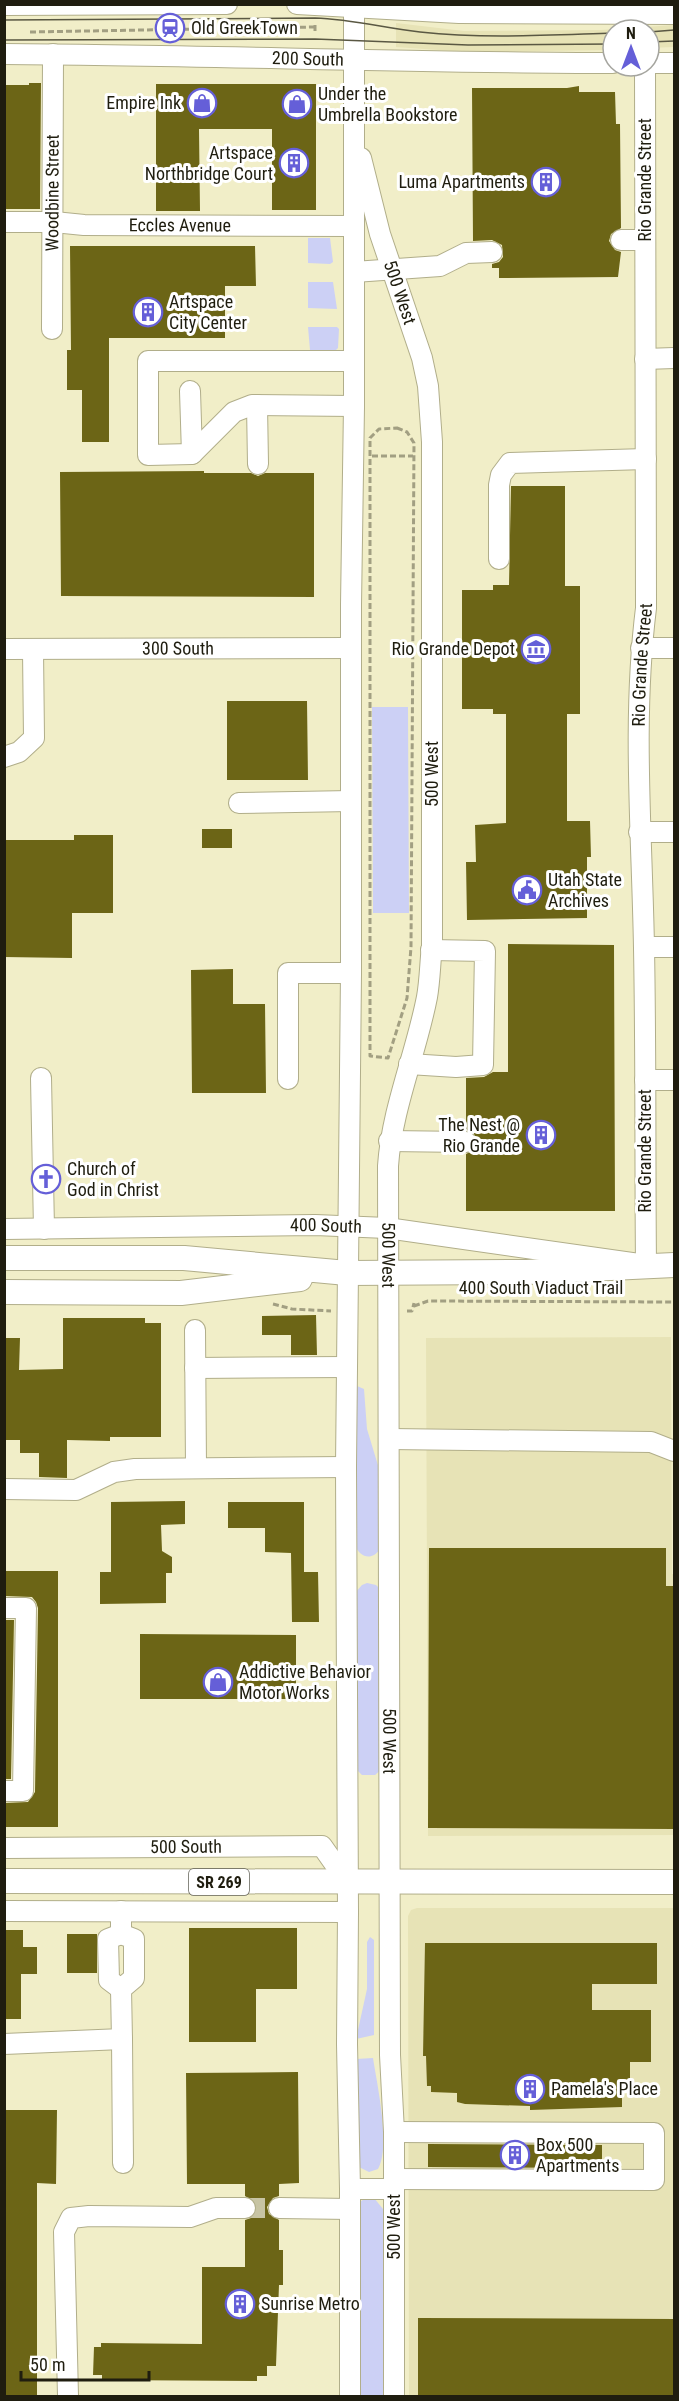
<svg xmlns="http://www.w3.org/2000/svg" width="679" height="2401" viewBox="0 0 679 2401" font-family="'Roboto Condensed',sans-serif">
  <rect width="100%" height="100%" fill="#f1eec8"/>
  <path fill="#e7e3b6" d="M396,23l68,8 137,-1 73,-5v22l-25,1v-18h-36v20l-147,2 -70,-5z
    M671,1337l1,237h2v261l-246,1 -2,-498z
    M417,1908h257v488h-265l-1,-480 3,-6z"/>
  <path fill="#ccd0f5" d="M308,238h22l3,24 -3,2 -22,-1z
    M308,282h25l4,27 -29,-1z
    M308,327h29l2,2 -1,19 -2,2h-26z
    M372,707h36l1,206h-36z
    M357,1386l7,3 3,40 13,43v77c-8,12 -20,9 -25,-4v-156z
    M367,1583l9,2 4,4 2,180 -7,6h-13l-7,-7v-175l7,-8z
    M370,1937l4,3v95l-18,4 11,-50v-47z
    M373,2058c4,26 18,88 5,111l-9,3 -12,-6 -1,-107z
    M365,2198h9l9,11v187h-27l2,-192z"/>
  <path fill="#6c6516" d="M29,83h12l-1,126h-36v-124h25z
    M156,84h160v126h-44v-81h-73l1,82h-44z
    M579,86v6h36l1,32h4l1,104 -10,6 -2,7 6,9 6,2 -3,25 -119,1v-10h-7v-4l7,-2 4,-5 -1,-12 -10,-5 -19,1 -1,-153h95z
    M70,246h185l1,40h-31v52h-116v104h-27v-52h-15v-40h4z
    M204,471v2h47l7,3 7,-3h49v124l-253,-1 -1,-124z
    M511,486h54v100h15v128h-13v107h23l1,36h-4v61l-120,2 -1,-58h10l-1,-37 31,-2v-109h-13v-5h-31v-119h31v-5h16z
    M227,701h80l1,79h-81z
    M202,829h30v19h-30z
    M74,835h39v78h-41v45l-68,-1v-117h70z
    M508,944l106,1 1,266h-149v-57l10,-5 2,-7 -5,-10 -7,-2v-52l18,-1 9,-5h15z
    M233,969v35h32l1,89h-74l-1,-123z
    M316,1315l1,40h-26v-20h-29v-19z
    M63,1318h82v5h16v114h-51v4l-43,-1v38l-28,-1v-24h-19v-13h-16v-102h16l-1,32 44,-1z
    M185,1501v23l-24,1 1,26 10,6v16h-6v30l-66,1v-32h11v-70z
    M228,1502h76v70h14l1,50h-27l-1,-69 -26,-1v-24h-37z
    M429,1548h237v38h9v243l-247,-1z
    M4,1571h54v256h-54v-24l24,-1 7,-10 3,-184 -2,-6 -4,-5 -28,-1z
    M4,1620h10l-3,159h-7z
    M140,1634l156,1v64h-156z
    M189,1928h108v61h-41v53h-67z
    M4,1930h19v17h14v27h-16v45h-17z
    M67,1934h30v39h-30z
    M425,1943h232v41h-65v26h59v52h-21v24l-1,6h-7v15l-92,3v-4l-65,-2 -8,-2v-9l-26,-1v-6h-4l-1,-30h-3z
    M298,2072l1,111 -20,1v12l-6,2 -6,9 2,7 10,6v30h4v35h-4l-3,81h-9v10h-10v5l-155,-1v-5h-9l1,-28h7v-4l101,1v-77h43v-47l6,-2 6,-9 -2,-7 -10,-6v-12h-58l-1,-111z
    M4,2110h53l-1,74 -19,-1v214h-33z
    M428,2144l174,1v23l-174,-1z
    M418,2318l257,1v78h-257z"/>
  <g fill="none" stroke-linecap="round" stroke-linejoin="round">
    <path stroke="#c7c4a3" stroke-width="20" stroke-dasharray="20 10" stroke-linecap="butt" d="M245,2208h34"/>
    <g stroke="#b1ae8a" stroke-width="22">
      <g id="minor">
        <path d="M297,4l162,9 215,1"/>
        <path d="M4,5l223,-1"/>
        <path id="s1" d="M4,54c203,1 406,9 609,9"/>
        <path d="M649,63h25"/>
        <path id="s2" d="M361,158l19,76 42,124 6,28 4,56v504c-2,17 -2,34 -5,51 -11,57 -35,111 -39,169l2,889 4,77v264"/>
        <path id="s3" d="M4,222h50l30,3 270,1"/>
        <path d="M621,240h24"/>
        <path d="M354,272l86,-6 26,-13 26,-1"/>
        <path id="s4" d="M52,329l1,-275"/>
        <path d="M645,359l29,-1"/>
        <path d="M353,361h-205v94l44,-1 42,-42 18,-7 102,1"/>
        <path d="M190,391l2,63"/>
        <path d="M257,405l1,59"/>
        <path d="M499,559v-74l2,-10 9,-12 136,-4"/>
        <path d="M641,648h33"/>
        <path id="s5" d="M4,649l347,-1"/>
        <path d="M4,757l15,-5 15,-14 -1,-88"/>
        <path d="M239,803l112,-2"/>
        <path d="M639,832h35"/>
        <path d="M644,947h30"/>
        <path d="M409,1064l47,3 27,-2 2,-114 -54,-1"/>
        <path d="M41,1078l3,151"/>
        <path d="M288,1079v-106h63"/>
        <path d="M645,1080h29"/>
        <path d="M389,1141l77,1"/>
        <path id="s6" d="M4,1229l311,-4 72,3 259,37c-1,-106 0,-212 -2,-317 -2,-114 -12,-227 2,-340l-1,-542"/>
        <path d="M195,1330l1,138"/>
        <path d="M195,1368l152,-1"/>
        <path d="M390,1439l261,3 23,9"/>
        <path d="M4,1489l72,1 38,-18 21,-3 211,-2"/>
        <path d="M4,1608h22l-3,183h-19"/>
        <path id="s7" d="M4,1848l318,-2 26,37"/>
        <path d="M4,1911l344,1"/>
        <path d="M121,1989l-12,-9 -1,-41 13,-5"/>
        <path d="M122,2039l1,124"/>
        <path d="M4,2044l118,-5 -1,-50 13,-11v-39l-13,-5v-23"/>
        <path d="M394,2132l260,1v47l-260,-1"/>
        <path d="M350,2189h44"/>
        <path d="M279,2208l71,1"/>
        <path d="M68,2396l-4,-164 7,-14 18,-2 101,1 26,-9h29"/>
        <path d="M350,2396v-207l-3,-145 1,-132 -2,-445 5,-494v-368l3,-199v-402"/>
      </g>
    </g>
    <g stroke="#b1ae8a" stroke-width="26">
      <path id="major" d="M4,1258h180l163,15 180,-1 147,-7
        M4,1292l177,1 119,-14
        M4,1881l670,1"/>
    </g>
    <path stroke="#a29f82" stroke-width="3" stroke-dasharray="6 3" stroke-linecap="butt" d="M315,25v9
      M30,32l285,-5
      M397,428l10,4 7,11 -3,504 -4,51 -19,60 -18,-2v-618l9,-9z
      M372,456h41
      M273,1304l19,5 39,2
      M414,1306l14,-5 246,1
      M407,1311h5l2,-8"/>
    <use href="#minor" stroke="#fff" stroke-width="20"/>
    <use href="#major" stroke="#fff" stroke-width="24"/>
    <path stroke="#5a5843" stroke-width="1.5" d="M4,20l311,-2c36,1 70,10 105,14 64,7 129,3 193,1
      M649,32l25,-2
      M4,40l311,-1 153,6 145,-1
      M649,42l25,-1"/>
  </g>
  <defs>
    <g id="station-ring" transform="scale(1.5)"><circle r="9.5" fill="#fff" stroke="#655fd8" stroke-width="1.5"/><path d="M-3-6H3Q5-6 5-4V2Q5 4 3 4L4.5 6H3L1.5 4h-3L-3 6H-4.5L-3 4Q-5 4-5 2V-4Q-5-6-3-6ZM-3.5-4v3h7v-3ZM-3.5 1v1.5H-2V1ZM2 1v1.5H3.5V1Z" fill="#655fd8"/></g>
    <g id="shop-ring" transform="scale(1.5)"><circle r="9.5" fill="#fff" stroke="#655fd8" stroke-width="1.5"/><path d="M-5-2.5h2.3a2.7 3.5 0 0 1 5.4 0H5L5.5 6h-11ZM-1.5-2.5h3a1.5 2.3 0 0 0-3 0Z" fill="#655fd8"/></g>
    <g id="building-ring" transform="scale(1.5)"><circle r="9.5" fill="#fff" stroke="#655fd8" stroke-width="1.5"/><path d="M-4-6H4V6H1V3H-1V6H-4ZM-2.5-4.3h1.7v1.8h-1.7ZM.8-4.3h1.7v1.8H.8ZM-2.5-1h1.7V.8h-1.7ZM.8-1h1.7V.8H.8Z" fill="#655fd8"/></g>
    <g id="museum-ring" transform="scale(1.5)"><circle r="9.5" fill="#fff" stroke="#655fd8" stroke-width="1.5"/><path d="M0-6L6-3V-2H-6V-3ZM-5-1h2V3h-2ZM-1-1h2V3h-2ZM3-1h2V3H3ZM-6 4H6V6H-6Z" fill="#655fd8"/></g>
    <g id="civic-ring" transform="scale(1.5)"><circle r="9.5" fill="#fff" stroke="#655fd8" stroke-width="1.5"/><path d="M-.6-6.5H3V-4.5H.6V-3L4-1V1h2V6H-6V1h2V-1L-.6-3ZM-1.2 2.5V6h2.4V2.5Z" fill="#655fd8"/></g>
    <g id="church-ring" transform="scale(1.5)"><circle r="9.5" fill="#fff" stroke="#655fd8" stroke-width="1.5"/><path d="M-1.2-6h2.4v3.5h3.3v2.4h-3.3V6h-2.4V-.1h-3.3v-2.4h3.3Z" fill="#655fd8"/></g>
  </defs>
  <g fill-rule="evenodd">
    <use href="#station-ring" x="170" y="28"/>
    <use href="#shop-ring" x="202" y="103"/>
    <use href="#shop-ring" x="297" y="104"/>
    <use href="#building-ring" x="294" y="163"/>
    <use href="#building-ring" x="546" y="182"/>
    <use href="#building-ring" x="148" y="312"/>
    <use href="#museum-ring" x="536" y="649"/>
    <use href="#civic-ring" x="527" y="890"/>
    <use href="#building-ring" x="541" y="1135"/>
    <use href="#church-ring" x="46" y="1179"/>
    <use href="#shop-ring" x="218" y="1682"/>
    <use href="#building-ring" x="530" y="2089"/>
    <use href="#building-ring" x="515" y="2155"/>
    <use href="#building-ring" x="240" y="2304"/>
  </g>
  <g text-anchor="middle" stroke-width="6" stroke-linejoin="round" paint-order="stroke">
    <rect fill="#fff" stroke="#626157" stroke-width="1.5" x="189" y="1869" width="60" height="26" rx="4.5"/>
    <g font-size="16" font-weight="bold" fill="#1f1d0f">
      <text x="219" y="1888">SR 269</text>
    </g>
    <g font-size="18" fill="#1f1d0f" stroke="#fff" text-anchor="start">
      <text x="191" y="34">Old GreekTown</text>
      <text x="318" y="100">Under the<tspan x="318" dy="21">Umbrella Bookstore</tspan></text>
      <text x="181" y="109" text-anchor="end">Empire Ink</text>
      <text x="273" y="159" text-anchor="end">Artspace<tspan x="273" dy="21">Northbridge Court</tspan></text>
      <text x="525" y="188" text-anchor="end">Luma Apartments</text>
      <text x="169" y="308">Artspace<tspan x="169" dy="21">City Center</tspan></text>
      <text x="515" y="655" text-anchor="end">Rio Grande Depot</text>
      <text x="548" y="886">Utah State<tspan x="548" dy="21">Archives</tspan></text>
      <text x="520" y="1131" text-anchor="end">The Nest @<tspan x="520" dy="21">Rio Grande</tspan></text>
      <text x="67" y="1175">Church of<tspan x="67" dy="21">God in Christ</tspan></text>
      <text x="239" y="1678">Addictive Behavior<tspan x="239" dy="21">Motor Works</tspan></text>
      <text x="551" y="2095">Pamela's Place</text>
      <text x="536" y="2151">Box 500<tspan x="536" dy="21">Apartments</tspan></text>
      <text x="261" y="2310">Sunrise Metro</text>
    </g>
    <g font-size="18" fill="#1f1d0f" stroke="#fff">
      <text dy="6" stroke="none"><textPath href="#s1" startOffset="304">200 South</textPath></text>
      <text transform="translate(645 180) rotate(-90)" y="6">Rio Grande Street</text>
      <text dy="6" stroke="none"><textPath href="#s4" startOffset="136">Woodbine Street</textPath></text>
      <text dy="6" stroke="none"><textPath href="#s3" startOffset="176">Eccles Avenue</textPath></text>
      <text dy="6" stroke="none"><textPath href="#s2" startOffset="140">500 West</textPath></text>
      <text dy="6" stroke="none"><textPath href="#s5" startOffset="174">300 South</textPath></text>
      <text dy="6" stroke="none"><textPath href="#s6" startOffset="1245">Rio Grande Street</textPath></text>
      <text transform="translate(432 774) rotate(-90)" y="6">500 West</text>
      <text transform="translate(645 1151) rotate(-90)" y="6">Rio Grande Street</text>
      <text dy="6" stroke="none"><textPath href="#s6" startOffset="322">400 South</textPath></text>
      <text dy="6" stroke="none"><textPath href="#s2" startOffset="1112">500 West</textPath></text>
      <text x="541" y="1294">400 South Viaduct Trail</text>
      <text dy="6" stroke="none"><textPath href="#s2" startOffset="1598">500 West</textPath></text>
      <text dy="6" stroke="none"><textPath href="#s7" startOffset="182">500 South</textPath></text>
      <text transform="translate(394 2227) rotate(-90)" y="6">500 West</text>
    </g>
  </g>
  <rect width="679" height="2401" fill="none" stroke="#1f1d0f" stroke-width="12"/>
  <g transform="translate(631 48)"><circle r="28" fill="#ffffff" stroke="#a5a59f" stroke-width="1.5"/>
  <path d="M0-4.5L10 22L0 15L-10 22Z" fill="#655fd8"/>
  <text y="-9" font-size="16" font-weight="bold" text-anchor="middle" fill="#1f1d0f">N</text>
  </g>
  <path d="M21 2371v9h128v-9" fill="none" stroke="#1f1d0f" stroke-width="3"/>
  <text x="30" y="2371" font-size="18" fill="#1f1d0f" stroke="#ffffff" stroke-width="4.5" paint-order="stroke">50 m</text>
</svg>
